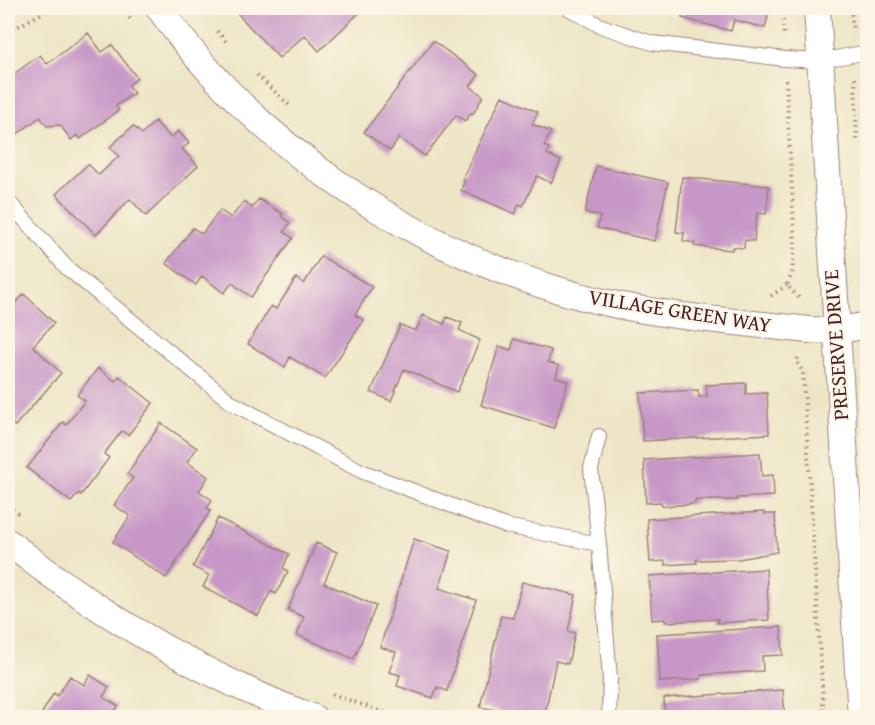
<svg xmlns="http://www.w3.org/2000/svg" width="875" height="725" viewBox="0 0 875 725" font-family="'Gentium Book Plus',serif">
  <rect width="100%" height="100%" fill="#fcf5e5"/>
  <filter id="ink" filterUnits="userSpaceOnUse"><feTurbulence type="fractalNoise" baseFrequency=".0167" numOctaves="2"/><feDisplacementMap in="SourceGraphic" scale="12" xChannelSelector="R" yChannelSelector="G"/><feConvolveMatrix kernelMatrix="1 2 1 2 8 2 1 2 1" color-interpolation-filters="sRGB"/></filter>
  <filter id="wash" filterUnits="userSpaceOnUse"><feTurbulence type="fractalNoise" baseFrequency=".008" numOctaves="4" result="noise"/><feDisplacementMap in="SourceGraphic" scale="24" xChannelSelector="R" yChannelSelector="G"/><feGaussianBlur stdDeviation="1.35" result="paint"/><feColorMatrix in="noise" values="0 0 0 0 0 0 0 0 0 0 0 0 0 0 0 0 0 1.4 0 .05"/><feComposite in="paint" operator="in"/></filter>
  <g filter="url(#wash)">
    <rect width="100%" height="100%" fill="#ede5c5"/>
    <g id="blocks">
      <path fill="#c797c7" d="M242,8h111l6,5 -40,38 -14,-16 -26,23 -42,-45z
        M684,8h86l-5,20 -31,-8 -3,11 -49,-13z
        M88,33l14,19 10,-7 25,33 -9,8 6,7 -18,13 3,4 -39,29 -3,-4 -6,5 -11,-15 -13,1 -7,-9 -32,24v-66l4,-3 2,2 26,-19 7,9z
        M433,41l46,34 -9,11 13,10 -10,18 -2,-1 -6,8 -9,-6 -31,41 -26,-18 -9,13 -26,-19z
        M502,96l36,16 -6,12 19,8 -7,14 5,2 -2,6 14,7 -10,22 -14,-7 -14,30 -4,-2 -4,10 -54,-24 4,-10 -3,-1z
        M155,121l16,17 7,-7 11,12 -7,6 16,17 -52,50 -16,-17 -34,36 -40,-41 32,-30 11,11 4,-4 16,-15 -9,-9 23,-21 9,8z
        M596,166l72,16 -13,59 -58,-13 3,-12 -15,-3z
        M682,177l87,9 -3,28 -9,-1 -3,28 -9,-1 -1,8 -12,-1v3l-38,-4 1,-3 -12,-2 1,-8 -8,-1z
        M259,199l24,15 -2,2 9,7 -6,9 9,6 -42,59 -19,-14 -8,10 -22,-17 -6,9 -30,-22 27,-35 9,6 18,-24 11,8 13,-17 8,7z
        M321,256l51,31 -17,28 9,5 -39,58 -35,-21 -5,10 -37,-23 23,-38 5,3 20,-31 8,6z
        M24,294l30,29 -21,23 28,27 -46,53 -7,-4v-111z
        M423,315l21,9 3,-7 15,6 -3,7 21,10 -23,52 -53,-23 -13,32 -20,-9 29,-67 16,6z
        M514,339l37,11 -3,12 11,4 -3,11 12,4 -14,47 -73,-23 18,-59 12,4z
        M98,368l17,13 4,-5 34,27 -25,32 -6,-4 -18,23 5,4 -28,37 -2,-2 -8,9 -44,-34 36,-46 3,3 19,-24 -8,-6z
        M746,383v11l21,-1 2,41 -126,7 -3,-48 58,-3 1,7 8,-1 -1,-11z
        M161,423l36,25 -10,14 21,15 -9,14 13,9 -5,8 4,2 -45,68 -53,-36 17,-26 -16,-11 19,-27 -6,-4z
        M760,453l2,23 11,-1 1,21 -37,2v2h-42v4l-33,2 -1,-4 -15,1 -2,-43z
        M764,512v2h11l2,38 -38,7 -43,1 1,3 -32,2v-4l-15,1 -3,-43z
        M218,518l71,36 -6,14 5,3 -12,23 -5,-3 -13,25 -55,-29 6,-12 -16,-8z
        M414,539l37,12 -12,37 37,12 -29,91 -10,-4 -4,11 -36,-12 3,-11 -11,-3 7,-20 -16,-5z
        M316,543l21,9 -13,31 52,23 -22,53 -57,-24 7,-18 -16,-7z
        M766,569l3,51 -52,3 1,-4 -53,3v-3l-13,1 -3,-44z
        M522,582l54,13 -8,36 7,2 -7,31 -12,-3 -12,57h-45l1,-7 -20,-4 21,-91 12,2z
        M781,627l2,28 -21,1 1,15 -62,4v4l-41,3 -3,-48z
        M90,675l19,12 -6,10 15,9 -7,12h-72l15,-25 3,3 13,-20 14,9z
        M783,690l2,28h-120l-1,-20z"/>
    </g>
  </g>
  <g filter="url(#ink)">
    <use href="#blocks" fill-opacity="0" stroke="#9c8278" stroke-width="1.5"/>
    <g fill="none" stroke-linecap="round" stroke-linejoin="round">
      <g stroke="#9c8278" stroke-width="16">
        <path id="lane" d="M568,8l33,18 51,17 133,16 34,2 49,-9
          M8,201l59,67 165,135 129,68 144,55 94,18 11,134 -1,40
          M599,436l-8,33 8,75"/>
      </g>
      <g stroke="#9c8278" stroke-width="28">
        <path id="street" d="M159,8c97,138 250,240 413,286 77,22 158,27 237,36l26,1 33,-6
          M817,8l44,710
          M8,542c92,73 195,134 306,176"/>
      </g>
      <path stroke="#9c8278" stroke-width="4" stroke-dasharray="1.5 4.5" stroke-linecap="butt" d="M122,8l9,12
        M782,8l2,29
        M851,8l2,24
        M217,31l11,13
        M8,32l43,-24
        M257,75l32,30
        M855,78l2,65
        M786,80l9,165 -3,29 -5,11 14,15
        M864,266l4,11
        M771,296l16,-11
        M798,358l-2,3 7,11 21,346
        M8,505l12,10
        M332,694l67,24"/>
      <use href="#lane" stroke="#fff" stroke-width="14"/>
      <use href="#street" stroke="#fff" stroke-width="26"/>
    </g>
  </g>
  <g text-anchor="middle" stroke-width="4.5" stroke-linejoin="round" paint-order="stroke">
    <g font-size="21" fill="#4a1f2b" stroke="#fcf5e5">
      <text transform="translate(680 311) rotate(9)" y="7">VILLAGE GREEN WAY</text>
      <text transform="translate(836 345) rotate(-94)" y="7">PRESERVE DRIVE</text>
    </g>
  </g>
  <rect width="875" height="725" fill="none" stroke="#fcf5e5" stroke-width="30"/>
</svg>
